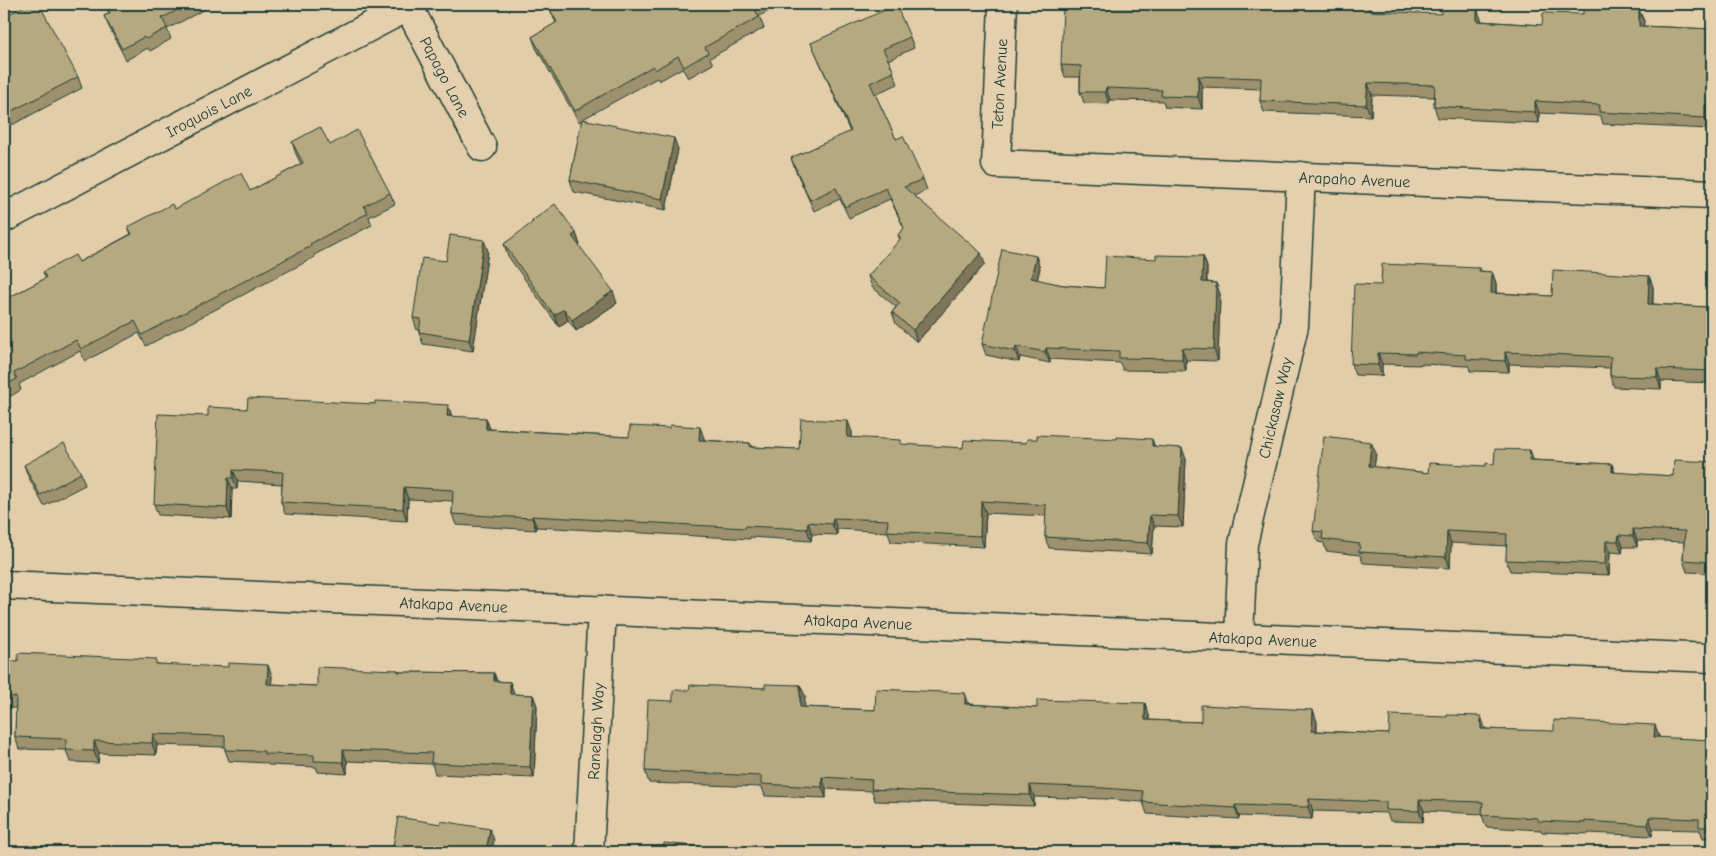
<svg xmlns="http://www.w3.org/2000/svg" width="1716" height="856" viewBox="0 0 1716 856" font-family="'Comic Neue',sans-serif">
  <rect width="100%" height="100%" fill="#e3cda9"/>
  <filter id="ink" filterUnits="userSpaceOnUse"><feTurbulence type="fractalNoise" baseFrequency=".02" numOctaves="2"/><feDisplacementMap in="SourceGraphic" scale="10" xChannelSelector="R" yChannelSelector="G"/><feConvolveMatrix kernelMatrix="1 2 1 2 8 2 1 2 1" color-interpolation-filters="sRGB"/></filter>
  <g filter="url(#ink)">
    <g fill="none" stroke-linecap="round" stroke-linejoin="round">
      <g stroke="#1f3d34" stroke-width="31">
        <g id="minor">
          <path id="s1" d="M1003,4l-7,160 716,30"/>
          <path id="s2" d="M408,6l74,141"/>
          <path id="s3" d="M4,218l409,-214"/>
          <path id="s4" d="M4,585l1708,73"/>
          <path id="s5" d="M1239,638l4,-94 51,-218 7,-150"/>
          <path id="s6" d="M589,852l13,-242"/>
        </g>
      </g>
      <use href="#minor" stroke="#e4cfae" stroke-width="28"/>
    </g>
    <path fill="#9d916e" stroke="#1f3d34" d="M104,4h111l-48,25 4,10 -21,12 -2,-3 -22,12 -17,-33 -5,-11 5,-3z
      M558,4h225l-24,12 5,12 -54,30 3,6 -25,14 -6,-10 -23,13 -2,-3 -74,41 95,30 -12,61 -92,-18 -4,-12 12,-60 -3,2 -43,-74 -4,-11 24,-14 -7,-15z
      M1639,10l5,11 -1,5 69,3v88h-3v12l-106,-5 -2,-8 -62,-3v10l-101,-5 -4,-12v-9l-62,-2 -1,21 -107,-4 -4,-11 1,-12 -59,-2v22l-37,-2 -2,-6 -53,-1 -1,4 -25,-1 -4,-11v-15h-15l-4,-12 310,-54 110,8v2l61,4 41,-11z
      M4,17l74,60 4,11 -70,37 -8,-16z
      M910,37l4,11 -26,12 10,24 -23,10 21,45 27,40 4,11 -13,6 71,68 -68,78 -21,-18 -4,-12 4,-5 -24,-20 -4,-11 32,-36 -2,-5 6,-7 -14,-29 -41,19 -9,-19 -26,12 -19,-42 -4,-11 59,-26 -34,-78 -5,-11z
      M292,142l38,3 60,48 5,11 -26,13 3,8 -58,30 1,2 -169,89 -7,-13 -54,28 -5,-10 -61,33 2,6 -17,10v-100l42,-22 -3,-6 36,-10 52,-28 -3,-7 47,-18 75,-18 51,-27 -5,-10z
      M532,221l44,12 4,12 -1,1 38,57 -41,28 -8,-11 -9,7 -51,-71 -4,-12 29,-21z
      M488,251l-15,100 -50,-7 -4,-12v-2h-2l-4,-12 33,-57z
      M1036,256l4,12 -3,12 26,5 41,3 52,-29 47,-3 4,11v15l9,1 4,11 -2,67 -32,-1v11l-63,-1 -3,-7 -70,-4v4l-30,-6 -1,5 -33,-7 -4,-11z
      M1479,268l2,3 11,1 4,11v10l56,3 97,-20 4,11v17l54,3 5,-28v104l-51,-2v8l-47,-2 -4,-11v-8l-101,-4v8l-39,-1 -1,-5 -49,-2v1l-38,-1v12l-27,-1 -4,-11 30,-79z
      M375,404l77,13 34,1 4,11 139,8 75,1v2l46,3 2,4 47,2 53,-17v6l51,7 60,3 63,-5 129,3 31,13 -3,68 -29,-1 -2,28 -103,-6 -4,-11 1,-21 -60,-3 -2,34 -93,-5 -3,-10 -51,-3v6l-25,-1 -1,7 -61,-4v2l-213,-12 -1,3 -80,-5 -4,-11 1,-13 -45,-2 -1,22 -122,-7 -4,-12 1,-18 -44,-3 -1,8h-5l-1,30 -73,-4 -4,-11 54,-88 39,-7z
      M1530,450l3,10 79,4 3,9 58,3 39,-14v111l-25,-1 -4,-12 1,-18 -47,-2v7h-14l-1,6 -12,-1 -1,23 -99,-4 -4,-11 1,-14 -56,-3 -1,25 -87,-5 -3,-8 -34,-4 -2,-8 -6,-1 -5,-11 63,-78 -2,14 54,6 58,-7 8,-2z
      M24,465l57,8 4,12 -41,21 -16,-30z
      M4,661l154,3 114,12 -1,8 46,2 81,-16 1,2 95,1 3,8 13,1 4,12 19,1 4,11 -3,72 -99,-4 -3,-10 -85,-3v13l-29,-2 -2,-5 -48,-2 -1,-2 -38,-2 -4,-11v-3l-68,-2 -1,10 -57,-2 -1,10 -28,-1 -4,-12 -47,-1 -4,-12 1,-29h-12z
      M800,685l5,11 -1,11 71,3 94,-6 180,11v5l52,2 112,-12 4,12v9l72,3 96,-6v1l174,7v2l53,2v98h-9l-3,-8 -47,-1 -1,7 -63,-3v1l-47,-2 -1,-2 -55,-3 -4,-12v-1l-58,-3 -1,11 -33,-1 -3,-8 -74,-2 -1,8 -73,-3v3l-92,-5 -4,-12 -36,-3 -73,-2v9l-121,-4 -38,-1 -3,-10 -46,-2v9l-61,-2 -3,-9 -113,-4 -4,-12 28,-70 16,-11 76,-2z"/>
    <path fill="#7f765a" stroke="#1f3d34" d="M1477,8l4,11v13l-4,-11z
      M1639,10l5,11 -1,16 -4,-11z
      M1198,76l4,11v22l-4,-12z
      M1368,83l4,12 -1,21 -5,-11z
      M1106,88l4,12 -1,4 -4,-12z
      M1535,101l4,12v10l-4,-11z
      M1705,105l4,12v12l-4,-11z
      M674,138l4,11 -12,61 -4,-11z
      M576,233l4,12 -4,2 -4,-11z
      M484,240l4,11 -15,100 -4,-11z
      M981,253l4,11 -68,78 -4,-12z
      M1036,256l4,12 -5,22 -4,-12z
      M1203,256l4,11 -1,26 -4,-11z
      M1492,272l4,11v21l-5,-11z
      M1649,276l4,11 -1,29 -4,-12z
      M1216,283l4,11 -2,67 -4,-12z
      M613,291l4,12 -41,28 -4,-11z
      M564,309l4,11 -9,7 -5,-12z
      M1016,346l4,11 -1,5 -4,-11z
      M1046,348l4,11v4l-5,-11z
      M1182,348l4,12v11l-4,-12z
      M1505,352l4,12v8l-4,-11z
      M1378,353l4,11v12l-4,-11z
      M1657,369l4,12v8l-4,-12z
      M448,405l4,11h-5z
      M486,418l4,12 -4,-1z
      M848,421l4,11 -1,17 -4,-12z
      M700,427l4,11 -1,13 -4,-11z
      M1152,439l4,11 -4,-4z
      M1371,442l5,11 -3,25 -4,-12z
      M1182,448l4,11 -3,68 -5,-11z
      M1530,450l4,12 -5,-2z
      M1612,464l4,12 -4,-4z
      M233,470l5,11 -1,8 -4,-11z
      M228,478l4,11 -1,30 -4,-11z
      M404,487l4,12 -1,22 -4,-12z
      M981,501l5,12 -2,34 -4,-11z
      M1150,515l4,11 -2,28 -4,-11z
      M532,516l5,11 -1,3 -4,-12z
      M833,518l4,11v6l-5,-11z
      M808,522l4,12 -1,7 -4,-12z
      M1633,529l4,11v7l-4,-11z
      M1447,531l4,12 -1,25 -4,-11z
      M1619,535l4,12 -1,6 -4,-12z
      M1606,541l4,11 -1,23 -4,-11z
      M268,665l4,11 -1,20 -4,-12z
      M494,673l4,12 -4,-4z
      M510,682l4,11v12l-4,-11z
      M800,685l5,11 -1,22 -4,-11z
      M965,693l4,11h-4z
      M533,695l4,11 -3,72 -4,-11z
      M1145,703l4,12v16l-4,-11z
      M1313,710l4,12 -1,20 -4,-11z
      M1481,716l4,12v12l-4,-11z
      M1655,725l4,11v13l-5,-12z
      M153,734l4,11 -1,10 -4,-12z
      M94,741l5,12 -1,10 -4,-12z
      M343,750l4,11v13l-4,-12z
      M822,777l4,12v9l-4,-11z
      M1030,785l4,12v9l-4,-11z
      M1309,799l4,12 -1,8 -4,-12z
      M1419,800l5,11 -1,11 -4,-11z
      M1235,805l4,11v3l-4,-11z
      M1649,817l4,12 -1,7 -4,-11z
      M490,829l4,11 -2,12h-6z"/>
    <path fill="#b6a980" stroke="#1f3d34" d="M28,4h11l39,73 -70,36 -4,-8v-88z
      M106,4h83l-27,14 5,10 -21,11 -2,-2 -22,12 -18,-33 6,-3z
      M558,4h200l-5,2 6,11 -54,30 3,6 -24,14 -6,-11 -23,14 -2,-4 -78,45 -43,-74 25,-15 -8,-14z
      M1063,4h254l52,2v5l72,3v-8l36,2v13l65,4 1,-12 40,1v-6l56,2v16l73,3v77l-7,-1v13l-106,-6 1,-7 -65,-4v11l-101,-6 1,-21 -67,-2 -2,22 -106,-4 1,-23 -63,-2v21l-37,-1 1,-6 -56,-2 -1,4h-25l1,-26 -20,-1z
      M896,5l14,32 -27,12 11,23 -24,11 26,56 7,-3 20,43 -19,8 77,66 -68,77 -21,-18 8,-9 -32,-27 33,-38 -3,-3 6,-7 -18,-40 -41,19 -9,-19 -26,12 -19,-42 60,-27 -40,-88z
      M582,119l92,19 -12,61 -92,-19z
      M320,127l10,18 27,-15 33,63 -26,13 4,7 -58,31 1,2 -169,89 -7,-14 -54,28 -5,-9 -62,33 3,6 -13,7v-86l42,-22 -3,-6 32,-17 4,7 53,-28 -4,-7 44,-23 3,5 66,-36 9,18 53,-28 -11,-21z
      M555,204l21,29 -4,3 41,55 -41,29 -8,-11 -10,6 -50,-71 29,-22 -1,-1z
      M450,235l34,5 -15,100 -50,-8 2,-13 -8,-1 9,-60 24,3z
      M1002,249l34,7 -5,22 32,7 41,3 2,-32 50,3v-4l47,1 -1,26 14,1 -2,66 -32,-1v11l-63,-1v-7l-73,-3 -1,4 -29,-6 -1,5 -33,-7z
      M1382,264l97,4v3l13,1 -1,21 61,3 1,-26 35,2 61,4 -1,28 59,3 2,-28h3v92l-55,-2v8l-47,-1 1,-19 -106,-5v9l-39,-2v-4l-50,-3v2l-38,-1v12l-27,-1 3,-80 27,1z
      M248,398l127,6v-3l73,4 -1,11 39,2v11l143,8 1,-11 40,2v-3l30,2 -1,13 51,3v4l49,2 2,-30 47,2 -1,16 54,3v4l62,4 1,-8 62,3 1,-4h10v-4l80,4v-2l35,2v7l30,2 -4,68 -28,-1 -2,28 -103,-6 1,-32 -65,-4 -1,35 -93,-5 1,-11 -55,-2 -1,6 -24,-2 -1,7 -61,-3 -1,2 -213,-12v2l-80,-4 1,-24 -49,-3 -1,22 -122,-7 2,-30 -50,-2v8h-5l-1,30 -73,-4 4,-90 50,2v-9l39,2z
      M1324,436l47,6 -2,24 59,7 1,-10 57,3v-3l8,1 1,-15 35,1 -1,10 83,4v8l61,4 1,-16 38,2v100l-29,-2 2,-29 -52,-2v7l-14,-1 -1,6h-12l-1,23 -99,-4 1,-26 -60,-3 -1,26 -87,-5 1,-8 -38,-5 1,-7 -10,-1z
      M64,443l17,30 -41,22 -16,-30z
      M18,653l138,6v5l72,3v-4l40,2 -1,19 50,2v-19l81,3v2l96,1v8l16,1v12l23,1 -3,72 -99,-4 1,-10 -89,-3v12l-29,-1v-6l-50,-1v-3l-39,-1v-14l-72,-2 -1,9 -58,-2v10l-28,-1v-11l-51,-2 1,-40 -12,-1v-35h14z
      M765,684l35,1v22l75,3 1,-21 89,4v11l72,4v-8l108,3v17l56,2v-17l112,5 -1,21 77,3 1,-19 57,2v-2l34,1v13l73,2v-11l101,5 -1,12 58,3v87h-13v-8l-50,-2 -1,8 -63,-4v2l-47,-2v-3l-56,-3 1,-13 -64,-2v11l-33,-1v-8l-77,-3 -1,8 -73,-2v3l-92,-6v-11l-40,-3 -73,-3v10l-122,-4 -37,-2 1,-9 -50,-3v10l-61,-3v-8l-116,-5 3,-71 25,1v-11h16l1,-5 75,3z
      M398,817l43,7v-3l49,8 -4,23h-94z
      M664,843l87,9h-88z
      M356,850l17,2h-17z"/>
  </g>
  <g text-anchor="middle" stroke-width="4.5" stroke-linejoin="round" paint-order="stroke">
    <g font-size="16" fill="#1f3d34" stroke="#e4cfae">
      <text dy="6" stroke="none"><textPath href="#s2" startOffset="80">Papago Lane</textPath></text>
      <text transform="translate(999 84) rotate(-87)" y="6">Teton Avenue</text>
      <text dy="6" stroke="none"><textPath href="#s3" startOffset="231">Iroquois Lane</textPath></text>
      <text dy="6" stroke="none"><textPath href="#s1" startOffset="519">Arapaho Avenue</textPath></text>
      <text dy="6" stroke="none"><textPath href="#s5" startOffset="234">Chickasaw Way</textPath></text>
      <text dy="6" stroke="none"><textPath href="#s4" startOffset="450">Atakapa Avenue</textPath></text>
      <text dy="6" stroke="none"><textPath href="#s4" startOffset="855">Atakapa Avenue</textPath></text>
      <text dy="6" stroke="none"><textPath href="#s4" startOffset="1260">Atakapa Avenue</textPath></text>
      <text dy="6" stroke="none"><textPath href="#s6" startOffset="121">Ranelagh Way</textPath></text>
    </g>
  </g>
  <rect width="1716" height="856" fill="none" stroke="#e4cfae" stroke-width="20"/>
  <rect x="10" y="10" width="1696" height="836" fill="none" stroke="#1f3d34" stroke-width="2" filter="url(#ink)"/>
</svg>
